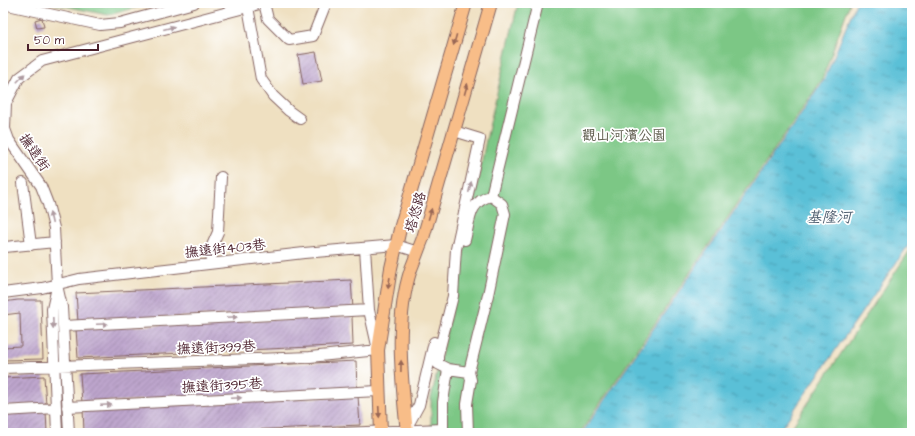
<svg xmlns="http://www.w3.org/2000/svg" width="915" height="436" viewBox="0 0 915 436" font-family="'Architects Daughter','LXGW WenKai TC',sans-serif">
  <defs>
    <pattern id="grass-tufts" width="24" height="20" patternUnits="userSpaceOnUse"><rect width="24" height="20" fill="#7cc785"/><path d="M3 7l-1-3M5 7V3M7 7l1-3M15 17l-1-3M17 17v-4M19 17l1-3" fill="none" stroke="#6daa73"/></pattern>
    <pattern id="water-ripples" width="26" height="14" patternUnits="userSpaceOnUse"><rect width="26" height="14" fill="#5ac0d7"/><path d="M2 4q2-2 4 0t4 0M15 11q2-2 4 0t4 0" fill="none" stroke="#4c9baf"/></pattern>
    <pattern id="building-hatch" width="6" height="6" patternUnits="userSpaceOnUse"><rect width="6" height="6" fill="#bea6cd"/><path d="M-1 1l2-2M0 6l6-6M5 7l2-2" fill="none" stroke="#9c87a7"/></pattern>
  </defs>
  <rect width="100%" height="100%" fill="#fff"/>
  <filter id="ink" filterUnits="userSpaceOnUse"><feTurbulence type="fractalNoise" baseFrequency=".025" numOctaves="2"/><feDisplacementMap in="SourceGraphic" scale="8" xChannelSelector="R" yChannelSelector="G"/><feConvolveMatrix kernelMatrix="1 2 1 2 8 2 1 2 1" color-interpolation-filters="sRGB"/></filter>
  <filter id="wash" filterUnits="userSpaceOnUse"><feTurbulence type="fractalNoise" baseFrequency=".012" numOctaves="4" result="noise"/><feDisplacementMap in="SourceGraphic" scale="16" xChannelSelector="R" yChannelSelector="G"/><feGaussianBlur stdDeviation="0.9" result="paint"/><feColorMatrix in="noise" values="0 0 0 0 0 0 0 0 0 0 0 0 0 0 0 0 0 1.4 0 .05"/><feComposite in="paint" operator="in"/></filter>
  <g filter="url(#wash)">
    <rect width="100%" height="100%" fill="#efe0c1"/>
    <path fill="url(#grass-tufts)" stroke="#637358" d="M49,3h105l-46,12z"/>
    <path fill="#7cc785" stroke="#637358" d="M518,3h332l-28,77 -242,353h-149v-35l28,-119 27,-139z
      M912,247v186h-124z"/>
    <path fill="url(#water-ripples)" stroke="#527081" d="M856,3h56v237l-134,193h-196l242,-353z"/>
    <g id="blocks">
      <path fill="url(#building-hatch)" d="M42,18l2,9 -7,1 -2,-8z
        M316,52l6,29 -19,3 -5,-29z
        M351,280l2,29 -275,13 -2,-29z
        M18,300h23l2,59 -40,1v-13l18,-1 -1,-33 -17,2v-13z
        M352,316l1,29 -275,13 -2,-29z
        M356,361l1,29 -275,13 -2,-29z
        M44,376l2,29 -43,1v-28z
        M358,396l2,29 -177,8 -99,-1 -1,-24z
        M46,411l1,22h-44v-20z"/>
    </g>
  </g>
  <g filter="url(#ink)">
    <use href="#blocks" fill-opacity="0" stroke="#846360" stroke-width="1"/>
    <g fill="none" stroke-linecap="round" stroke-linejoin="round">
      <g stroke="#846360" stroke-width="12">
        <path id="minor" d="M264,3l4,16 21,21 24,-4 13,-33
          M3,4l97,21 20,-2 74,-20
          M248,7l13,72 12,17 16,15 11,8
          M23,183l8,62
          M465,240c5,-19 4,-39 26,-44
          M5,247l50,-5
          M211,263l-1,-13 8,-18 3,-55
          M3,293l39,-5 37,-9 225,-26 92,-8 22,7
          M63,326l306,-16
          M3,368l307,-11 68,-7 -9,-40 -4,-62
          M448,369l-10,-5v-9l15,-59 3,-47 24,-110 -26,-8
          M67,407l311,-16
          M3,411l53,-3
          M406,429l13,-24 15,-63
          M57,433l-5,-124 5,-22
          M69,433l-7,-126 -5,-22 -3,-57 -6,-24 -7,-18 -32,-46 -4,-11 1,-26 13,-25 23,-17 221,-58
          M341,433l102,-4
          M443,433v-31l5,-33 21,3
          M468,433l-1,-29 4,-24 -2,-8 19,-77 17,-81 -3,-10 -11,-8 47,-193"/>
      </g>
      <g stroke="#846360" stroke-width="14">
        <path id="major" d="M381,433l-3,-83 13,-82 9,-39 66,-226
          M407,433c-5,-52 -13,-113 4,-164 4,-10 8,-21 12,-31l68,-235"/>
      </g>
      <use href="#minor" stroke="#fff" stroke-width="10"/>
      <use href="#major" stroke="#f8bd88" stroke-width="12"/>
    </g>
    <defs><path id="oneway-solid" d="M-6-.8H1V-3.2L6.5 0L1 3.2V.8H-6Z"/></defs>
    <g fill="#ae9aa0">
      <use href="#oneway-solid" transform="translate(169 28) rotate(-15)"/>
      <use href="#oneway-solid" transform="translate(21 78) rotate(-46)"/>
      <use href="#oneway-solid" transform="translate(470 187) rotate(-77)"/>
      <use href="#oneway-solid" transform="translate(51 218) rotate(-103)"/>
      <use href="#oneway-solid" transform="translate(232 317) rotate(-3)"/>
      <use href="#oneway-solid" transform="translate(53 323) rotate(88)"/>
      <use href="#oneway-solid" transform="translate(102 324) rotate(-3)"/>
      <use href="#oneway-solid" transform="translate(236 398) rotate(-3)"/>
      <use href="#oneway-solid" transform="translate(106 405) rotate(-3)"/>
    </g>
    <g fill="#986655">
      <use href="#oneway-solid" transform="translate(455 40) rotate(106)"/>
      <use href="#oneway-solid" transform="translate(466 89) rotate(-74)"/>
      <use href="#oneway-solid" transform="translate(430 214) rotate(-74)"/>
      <use href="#oneway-solid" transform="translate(389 283) rotate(99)"/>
      <use href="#oneway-solid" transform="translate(401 366) rotate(-89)"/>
      <use href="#oneway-solid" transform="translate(379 412) rotate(87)"/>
    </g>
  </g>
  <g text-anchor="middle" stroke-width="3.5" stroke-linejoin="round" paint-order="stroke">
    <g font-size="14" fill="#5c5a4a" stroke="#fff">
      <text x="624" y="140">觀山河濱公園</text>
    </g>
    <g font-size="14" fill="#4a1f2b" stroke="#fff">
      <text transform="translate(35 152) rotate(56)" y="5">撫遠街</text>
      <text transform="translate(415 212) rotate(-74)" y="5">塔悠路</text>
      <text transform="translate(225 248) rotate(-6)" y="5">撫遠街403巷</text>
      <text transform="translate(216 347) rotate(-2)" y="5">撫遠街399巷</text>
      <text transform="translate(222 385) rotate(-3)" y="5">撫遠街395巷</text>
    </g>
    <g font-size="15" font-style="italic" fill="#505f70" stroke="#fff">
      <text x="829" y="222">基隆河</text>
    </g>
  </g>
  <rect width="915" height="436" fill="none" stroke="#fff" stroke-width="16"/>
  <path d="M28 44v6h70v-6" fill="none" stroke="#4a1f2b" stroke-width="2"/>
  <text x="34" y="44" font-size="12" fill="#4a1f2b" stroke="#ffffff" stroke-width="3" paint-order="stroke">50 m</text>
</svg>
